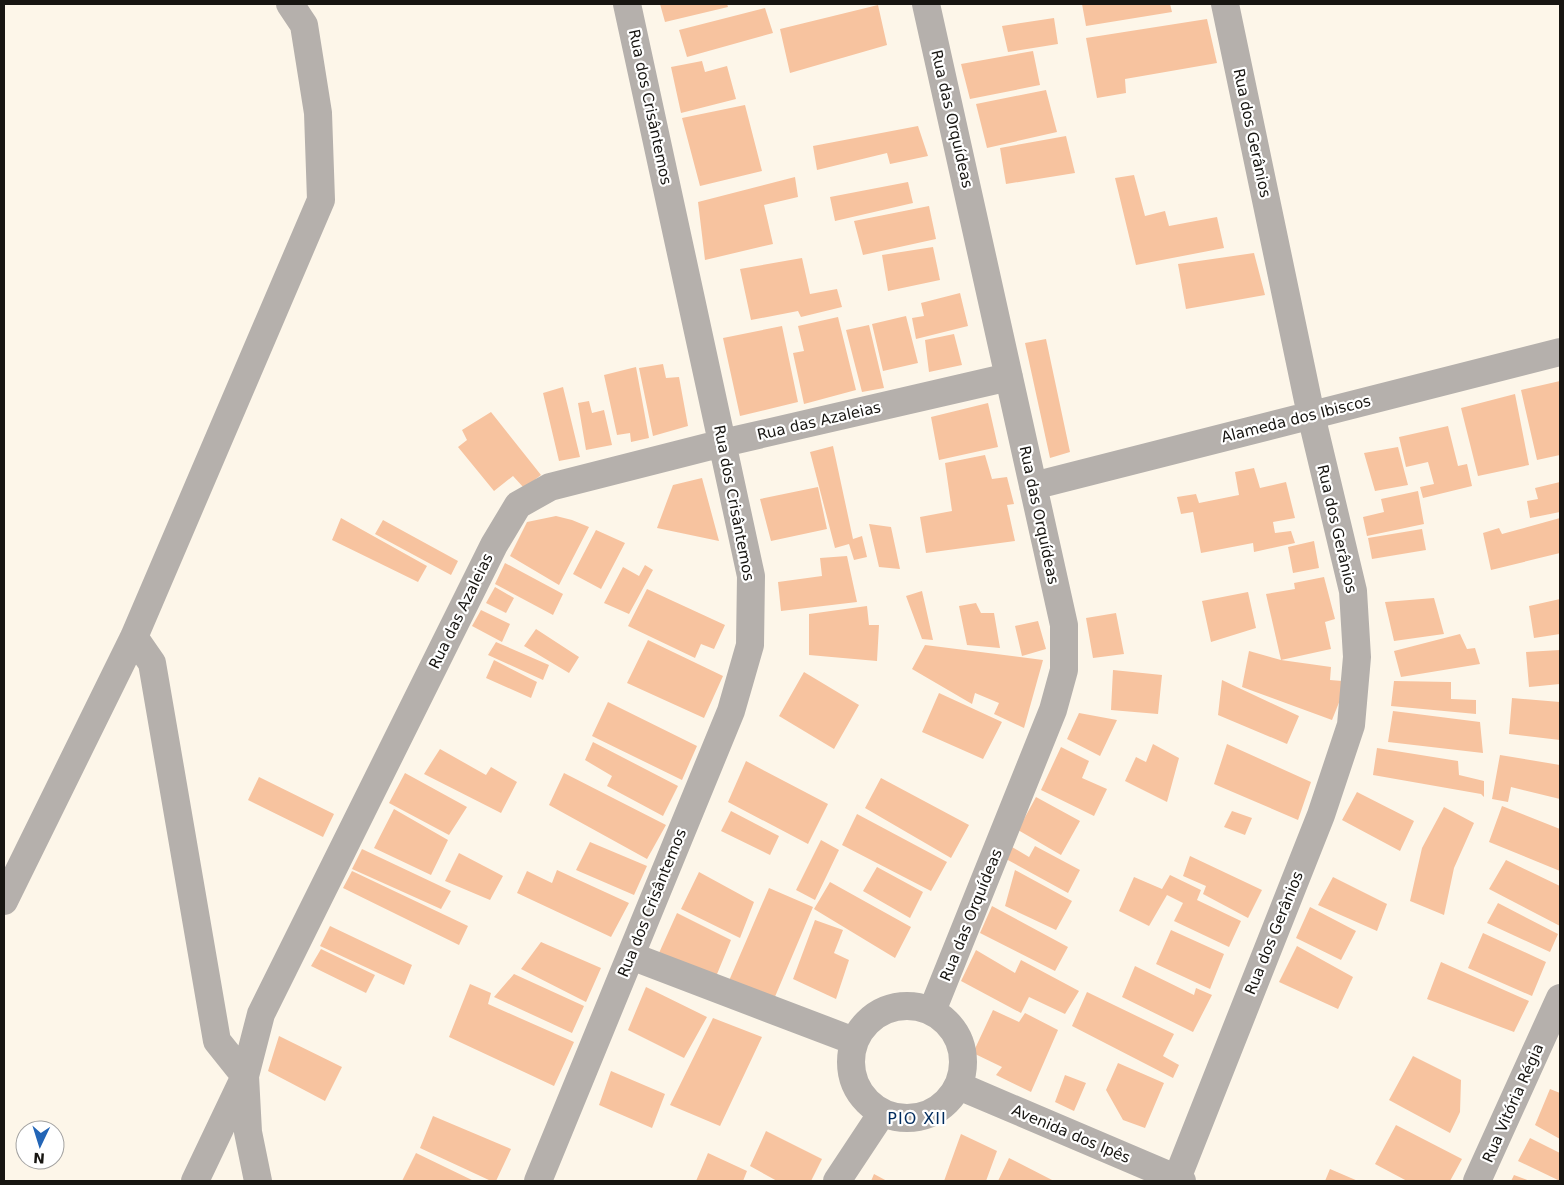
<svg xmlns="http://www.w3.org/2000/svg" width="1564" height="1185" viewBox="0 0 1564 1185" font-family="'DejaVu Sans',sans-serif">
  <rect width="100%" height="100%" fill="#fdf6e9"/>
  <path fill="#f7c39f" d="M660,4h67l1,3 -63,15z
    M1082,4h88l2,8 -86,14z
    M878,5l9,40 -97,28 -10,-44z
    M765,8l8,25 -86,24 -8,-27z
    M1054,18l4,26 -50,8 -6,-26z
    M1207,19l10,44 -92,16 1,14 -29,5 -11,-60z
    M1033,51l7,34 -70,14 -9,-35z
    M702,61l3,11 22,-6 9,33 -55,14 -10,-46z
    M1046,90l11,42 -70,16 -11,-44z
    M745,105l17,66 -62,15 -18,-68z
    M918,126l10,30 -38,8 -3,-11 -70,17 -4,-24z
    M1066,136l9,37 -69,11 -6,-36z
    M1134,175l11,41 20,-5 4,15 48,-9 7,31 -88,17 -21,-87z
    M795,177l3,20 -34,8 9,39 -68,16 -7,-58z
    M908,182l5,21 -78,18 -5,-24z
    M929,206l7,33 -73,16 -9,-34z
    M933,247l7,33 -52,11 -6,-36z
    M1254,253l11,42 -79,14 -8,-45z
    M802,258l8,36 27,-5 5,18 -41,10 -3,-6 -47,9 -11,-51z
    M960,293l8,33 -52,13 -4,-21 12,-2 -3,-13z
    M906,316l12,47 -35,8 -11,-47z
    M838,317l18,73 -52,14 -11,-51 11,-2 -6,-25z
    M869,325l15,63 -22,4 -16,-62z
    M782,326l16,76 -58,14 -17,-78z
    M954,334l8,31 -33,7 -4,-32z
    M1046,339l24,113 -20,6 -25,-115z
    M663,364l3,14 13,-1 9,49 -35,10 -14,-68z
    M636,367l13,71 -18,4 -1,-9 -13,2 -13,-60z
    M1560,381v74l-23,5 -16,-70z
    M563,387l17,70 -21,4 -16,-68z
    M1515,394l14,71 -51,11 -17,-68z
    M589,401l3,12 12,-3 8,35 -26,5 -8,-47z
    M988,403l10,44 -59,13 -8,-43z
    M491,412l50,63 -17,13 -11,-12 -19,15 -36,-44 9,-7 -5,-10z
    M1448,426l10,40 9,-2 5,22 -49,12 -3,-11 14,-3 -6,-22 -22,5 -7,-30z
    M833,446l20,93 9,-3 5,21 -13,3 -5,-16 -14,4 -25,-96z
    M1398,447l10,38 -33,6 -11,-38z
    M985,455l7,24 15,-2 7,27 -7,1 8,36 -89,12 -6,-36 32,-6 -7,-48z
    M1254,468l6,20 26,-6 9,36 -22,4 2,11 16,-2 4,12 -41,9 -1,-9 -52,10 -8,-41 -12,2 -4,-17 19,-3 3,9 40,-8 -4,-23z
    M702,478l17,63 -62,-13 16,-43z
    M1560,482v30l-30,6 -3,-17 11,-2 -3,-11z
    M818,487l9,42 -56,12 -11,-42z
    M1418,491l6,33 -57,12 -4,-19 21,-5 -3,-13z
    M556,516l16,4 17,7 -30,58 -49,-29 17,-34z
    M341,518l86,48 -9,16 -86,-42z
    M1560,518v35l-69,17 -8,-37 16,-5 3,6z
    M383,520l75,41 -7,14 -76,-41z
    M869,524l22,3 9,42 -21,-2z
    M1422,529l4,21 -54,9 -4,-21z
    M596,530l29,13 -24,46 -28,-15z
    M1314,541l5,27 -26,5 -5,-26z
    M847,556l10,46 -76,9 -3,-29 44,-6 -2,-18z
    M505,563l58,31 -10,21 -58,-31z
    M645,565l8,5 -24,44 -25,-11 19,-36 16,9z
    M1324,577l11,42 -10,3 6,27 -50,11 -15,-66 29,-5 -1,-6z
    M495,587l19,11 -8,15 -20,-10z
    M647,589l78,36 -11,24 -13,-5 -6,14 -67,-32z
    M922,591l11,49 -11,-1 -16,-43z
    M1248,592l8,36 -45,14 -9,-41z
    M1434,598l10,36 -50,7 -9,-39z
    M1560,599v35l-26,4 -5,-32z
    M976,603l5,10h13l6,35 -33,-3 -8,-39z
    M867,606l2,19h10l-2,36 -68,-6v-41z
    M481,610l29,14 -8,18 -30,-16z
    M1116,613l8,41 -31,4 -7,-40z
    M1038,621l8,28 -24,7 -7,-30z
    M536,629l43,28 -10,16 -45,-27z
    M1460,634l7,15 8,-1 5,16 -79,13 -7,-26z
    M648,640l75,36 -19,42 -77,-35z
    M496,642l53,23 -6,15 -55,-25z
    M925,645l118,15 -19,68 -30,-14 5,-11 -24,-10 -3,11 -60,-35z
    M1560,650v34l-31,3 -3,-35z
    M1249,651l32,9 50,7 -1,13 12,1 -2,19 -8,20 -90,-33z
    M494,660l43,22 -6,16 -45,-20z
    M1113,670l49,5 -4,39 -47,-4z
    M804,672l55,33 -25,44 -55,-33z
    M1222,680l77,36 -12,28 -69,-29z
    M1394,681l57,1v17l25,1v14l-85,-8z
    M939,693l63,29 -19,37 -61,-27z
    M1512,698l48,4v38l-51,-6z
    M608,702l89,44 -15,34 -90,-44z
    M1393,711l87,11 3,31 -95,-11z
    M1079,713l38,7 -17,36 -33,-17z
    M593,742l85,44 -15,30 -56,-30 5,-10 -27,-16z
    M1153,744l26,14 -12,44 -42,-21 11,-24 10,5z
    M1227,744l84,38 -13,38 -84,-36z
    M1061,747l28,14 -7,17 25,11 -13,27 -53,-26z
    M1377,748l81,13 1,14 25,6v16l-3,-3 -108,-19z
    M440,749l46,26 5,-8 26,15 -16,31 -77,-39z
    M1500,755l60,10v34l-49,-12 -3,15 -16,-3z
    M746,761l82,43 -20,40 -80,-42z
    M405,773l62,34 -18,28 -60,-32z
    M564,773l102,52 -19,34 -98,-54z
    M259,777l75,37 -11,23 -75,-37z
    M881,778l88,47 -18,33 -86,-50z
    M1357,792l57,29 -14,30 -58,-31z
    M1036,797l44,24 -19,34 -43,-25z
    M1502,806l58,23v42l-71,-29z
    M1444,807l30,16 -20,45 -10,47 -34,-14 12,-53z
    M394,809l54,31 -17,35 -57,-27z
    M731,811l48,25 -9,19 -49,-24z
    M1232,811l20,7 -7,17 -21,-8z
    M857,814l90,48 -16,29 -89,-46z
    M821,840l18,10 -24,50 -19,-10z
    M590,842l57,24 -13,29 -58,-25z
    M1035,846l45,24 -12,23 -62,-34 6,-12 17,10z
    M362,849l89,42 -10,18 -89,-40z
    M459,853l44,23 -13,24 -45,-19z
    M1190,856l72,34 -14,28 -45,-24 3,-8 -23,-10z
    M1506,860l54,26v40l-71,-37z
    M877,867l46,25 -13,26 -47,-27z
    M557,870l72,33 -18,34 -94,-44 10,-22 25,12z
    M1015,870l57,31 -16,29 -51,-24z
    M352,871l116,55 -9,19 -116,-57z
    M699,872l55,30 -14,36 -59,-29z
    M1170,875l31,15 -4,10 44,21 -12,26 -55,-26 9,-18 -16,-8 -18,31 -30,-15 15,-34 28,12z
    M1333,877l54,27 -10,27 -59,-26z
    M830,882l81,45 -16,31 -81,-49z
    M769,888l44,19 -39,92 -46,-16z
    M1498,903l60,31 -8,18 -63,-29z
    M992,906l76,41 -13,24 -75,-38z
    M1310,907l46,24 -15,29 -45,-22z
    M677,913l54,27 -16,39 -56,-26z
    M815,920l28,10 -9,23 15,7 -13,39 -43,-20z
    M330,926l82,39 -8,20 -84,-39z
    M1171,930l53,24 -14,35 -54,-25z
    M1483,933l63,29 -14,34 -64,-28z
    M541,942l60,26 -15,34 -65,-33z
    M1297,946l56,31 -15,32 -59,-27z
    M321,949l54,26 -9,18 -55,-27z
    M976,950l39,23 6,-13 58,31 -14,23 -36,-17 -8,16 -60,-32z
    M1441,962l88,39 -15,31 -87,-33z
    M1135,966l59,29 2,-7 16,7 -19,37 -71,-35z
    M514,974l70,32 -12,27 -78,-36z
    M470,984l21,9 -3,11 86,38 -20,44 -105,-49z
    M646,987l61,30 -23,41 -56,-28z
    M1087,992l87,42 -11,22 16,9 -6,13 -101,-52z
    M993,1010l26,12 6,-9 33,17 -27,62 -35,-17 6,-8 -29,-14z
    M713,1018l49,19 -42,89 -50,-21z
    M279,1036l63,31 -17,34 -57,-30z
    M1413,1056l48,24 -1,32 -10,21 -61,-33z
    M1118,1063l46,20 -19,45 -22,-8 -17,-30z
    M611,1071l54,23 -13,34 -53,-23z
    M1065,1075l21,8 -12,28 -19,-9z
    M1550,1089l10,4v46l-25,-14z
    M433,1116l78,33 -15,32h-5l-71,-33z
    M1396,1125l66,34 -12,22h-43l-32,-17z
    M766,1131l56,28 -11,22h-34l-27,-15z
    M961,1134l36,17 -11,30h-42z
    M1530,1138l30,15v28l-42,-20z
    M416,1153l58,28h-72z
    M708,1153l39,18 -4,10h-47z
    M1009,1158l45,23h-56z
    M1330,1169l28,12h-33z
    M874,1174l13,7h-16z
    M1514,1175l16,6h-19z"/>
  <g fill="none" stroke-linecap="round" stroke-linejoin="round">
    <path stroke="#b5b0ac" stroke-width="28" d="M926,4l138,621v45l-11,40 -121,301
      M1033,486l527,-134
      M134,637l18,26 65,378 28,35 3,56 10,49
      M4,901l130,-264 187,-437 -3,-87 -14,-88 -14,-21
      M631,956l223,85
      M851 1062a56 56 0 1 1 112 0a56 56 0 1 1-112 0Z
      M959,1086l223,95
      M195,1181l50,-105 16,-62 233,-469 24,-40 32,-18 173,-44 286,-66
      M538,1181l193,-470 19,-66 1,-69 -124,-572
      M837,1181l45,-68
      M1176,1181l145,-366 30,-90 6,-68 -4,-66 -42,-176 -86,-411
      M1477,1181l83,-183"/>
  </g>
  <g text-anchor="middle" stroke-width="4.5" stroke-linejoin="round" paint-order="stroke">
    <g font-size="15" fill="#171511" stroke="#fff">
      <text transform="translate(650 107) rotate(78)" y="5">Rua dos Crisântemos</text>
      <text transform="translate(952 119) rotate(77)" y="5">Rua das Orquídeas</text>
      <text transform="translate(1252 133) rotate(78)" y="5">Rua dos Gerânios</text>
      <text transform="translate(1296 419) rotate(-14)" y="5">Alameda dos Ibiscos</text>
      <text transform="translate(819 421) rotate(-13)" y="5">Rua das Azaleias</text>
      <text transform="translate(734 503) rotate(79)" y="5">Rua dos Crisântemos</text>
      <text transform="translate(1039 515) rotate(78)" y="5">Rua das Orquídeas</text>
      <text transform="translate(1337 529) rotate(77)" y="5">Rua dos Gerânios</text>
      <text transform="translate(461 611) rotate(-64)" y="5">Rua das Azaleias</text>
      <text transform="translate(652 903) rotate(-68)" y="5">Rua dos Crisântemos</text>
      <text transform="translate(971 915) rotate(-68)" y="5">Rua das Orquídeas</text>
      <text transform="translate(1274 933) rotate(-68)" y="5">Rua dos Gerânios</text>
      <text transform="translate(1513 1103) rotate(-66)" y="5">Rua Vitória Régia</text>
      <text transform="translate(1071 1134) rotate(23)" y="5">Avenida dos Ipês</text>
    </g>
    <g font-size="16" letter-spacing="1" fill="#002b5d" stroke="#fff">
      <text x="917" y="1124">PIO XII</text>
    </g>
  </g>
  <rect width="1564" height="1185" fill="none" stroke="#171511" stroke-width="10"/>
  <g transform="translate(40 1145) rotate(184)"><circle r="24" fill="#ffffff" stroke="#a2a1a0"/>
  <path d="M0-4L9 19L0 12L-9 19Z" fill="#2365b6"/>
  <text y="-8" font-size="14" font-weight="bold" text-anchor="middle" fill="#171511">N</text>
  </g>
</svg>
